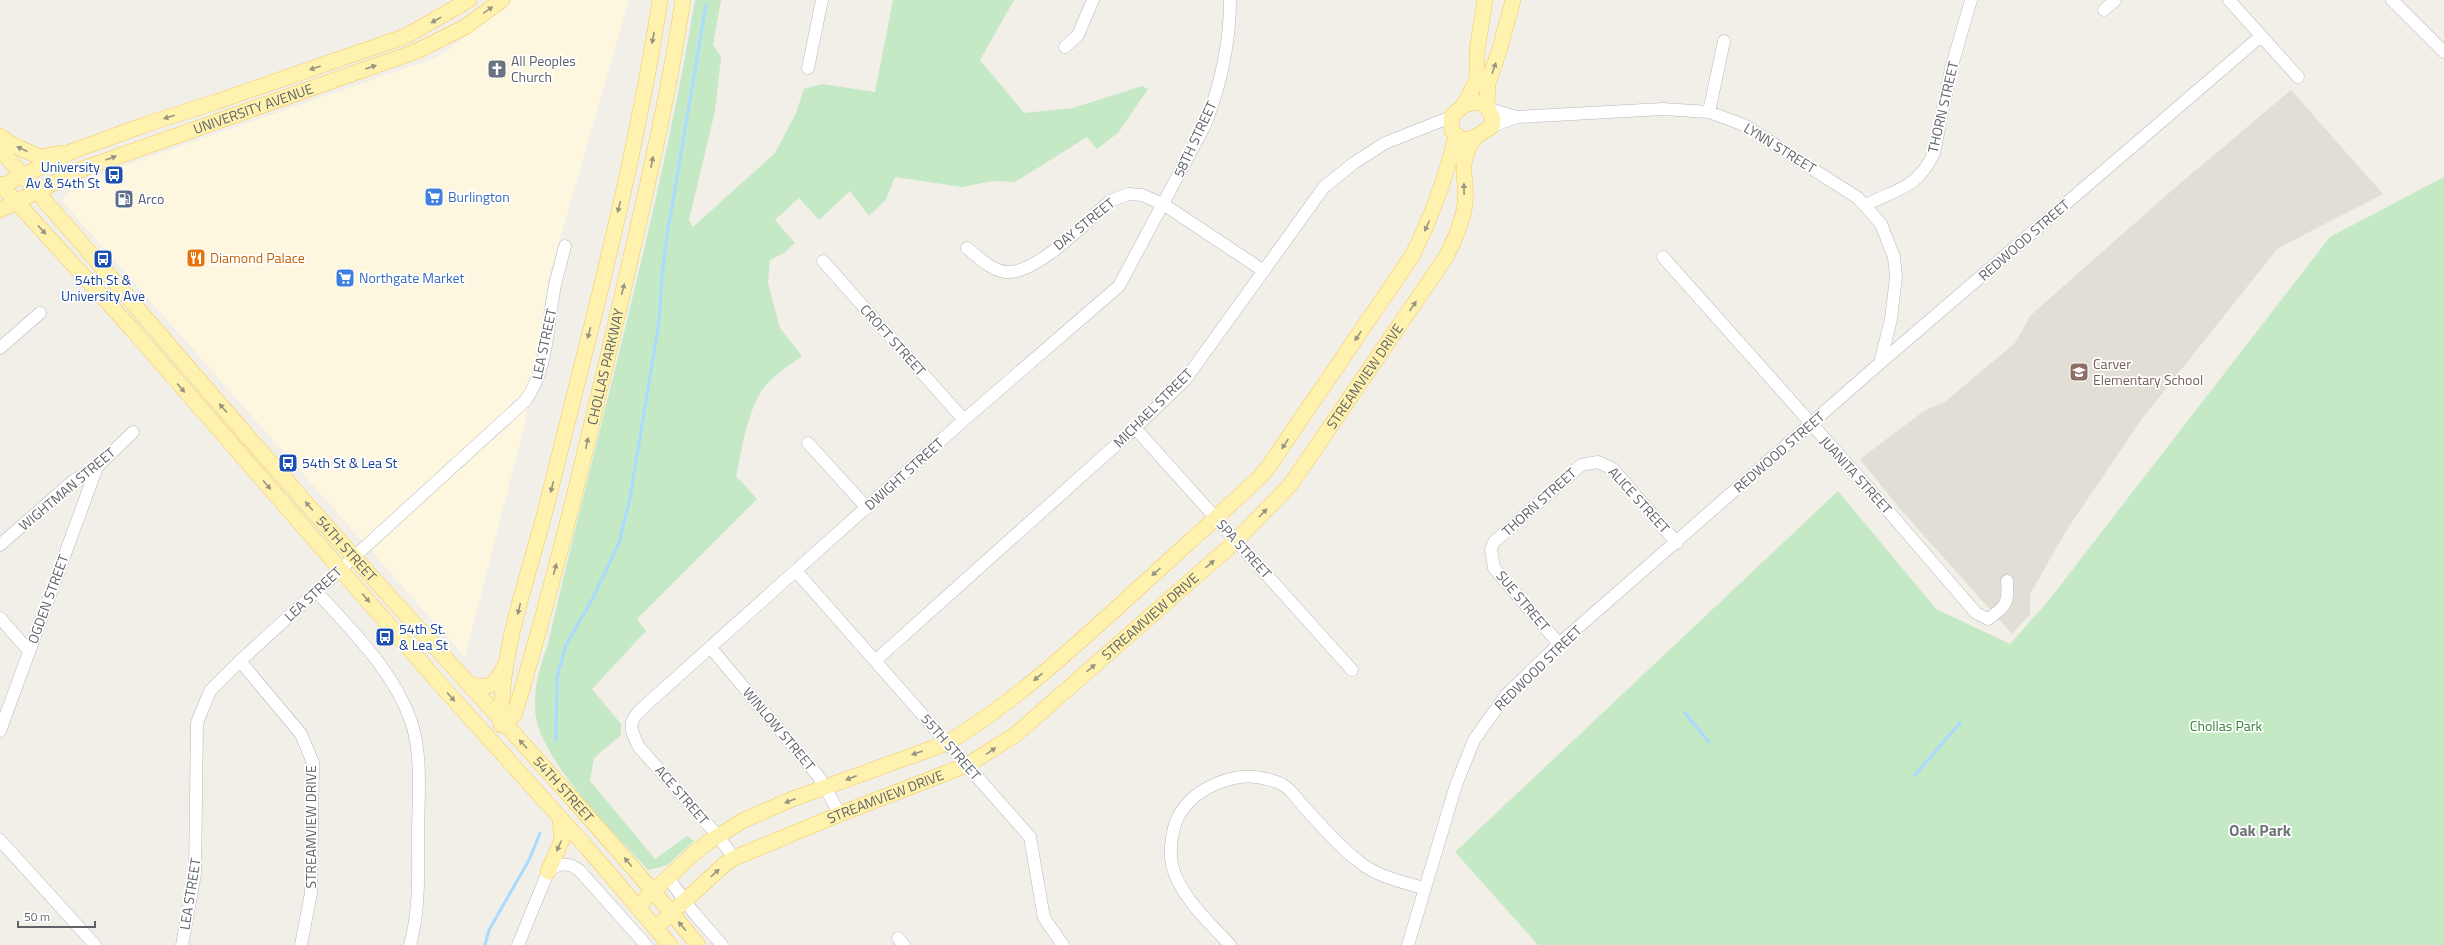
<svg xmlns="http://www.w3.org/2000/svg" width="2444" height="945" viewBox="0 0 2444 945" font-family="'Titillium Web',sans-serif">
  <rect width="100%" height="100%" fill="#f1efe8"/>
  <path fill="#fef7e0" d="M513,0h116l-80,277 -24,146 -60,234 -403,-456 10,-12 40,-19 326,-113z"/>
  <path fill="#e1ded6" d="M2291,90l92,104 -105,54 -137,172 -75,111 -36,63v20l-18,20 -111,-124 -41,-51 64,-48 22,-10 69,-58 16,-28 139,-123z"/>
  <path fill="#c5e8c5" d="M695,0h26l-8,45 8,12 -6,54 -26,109 4,7 82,-74 21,-40 8,-24 18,-5 53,8 18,-92h121l-34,60 44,53 49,-5 69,-22 6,3 -30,44 -21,16 -10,-12 -72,45 -22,-1 -31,6 -67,-10 -9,22 -17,17 -19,-25 -31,29 -20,-22 -24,22 20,23 -11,10 -14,7 -2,23 12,45 22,28c-14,10 -33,22 -42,37 -14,25 -18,56 -24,83l21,23 -120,120 9,12 -54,58 29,35v11l-27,23 -4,23 65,78 32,-23 7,5 -27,24 -19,5c-32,-35 -112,-113 -113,-161 -1,-23 5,-43 13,-65 49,-215 111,-426 147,-644z
    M2444,177v768h-906l-83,-93 383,-361 98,118 74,35 39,-44 281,-363z"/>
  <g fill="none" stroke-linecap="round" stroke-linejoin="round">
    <path stroke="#aadaff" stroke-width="3" d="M1685,713l24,29
      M556,741l1,-64 9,-32 27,-47 26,-55 11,-45 29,-176 3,-47 5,-39 39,-231
      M1915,775l45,-52
      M485,945l4,-15 40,-70 11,-27"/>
    <g stroke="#b5b8bc" stroke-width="13">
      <path id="minor" d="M2229,0l69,77
        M2392,0l52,52
        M2104,10l11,-10
        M1065,47l13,-12 15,-35
        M808,68l14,-68
        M1489,109l28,8
        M1709,112l15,-71
        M1492,126l25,-9 146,-8 46,3 35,13 114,73 23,26 13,33 2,20 -5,42 -11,44
        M1866,205c31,-16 52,-17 68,-52l17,-84 20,-69
        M967,248c11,9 24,22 39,24 30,3 81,-51 104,-71l19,-7 13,1 21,9 101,67
        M1663,257l202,227 111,129 12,6c18,-12 21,-17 19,-38
        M823,261l141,159
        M0,348l40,-35
        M1135,428l217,242
        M808,443l59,65
        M0,545l73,-64 24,-14 36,-35
        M796,571l234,266 14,81 19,27
        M317,592c35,39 76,78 94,129 12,35 7,79 7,115 0,37 2,73 -8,109
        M0,618l29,33
        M1559,644l-65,-76 -3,-19 3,-7 87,-77 17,-3 15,7 64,74
        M711,648l108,129 21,37
        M876,660l259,-232 50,-48 139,-193 30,-24 31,-20 66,-26
        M240,661l61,73 12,29 -2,130 -10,52
        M0,731l97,-264
        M0,840l95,105
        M734,858l-16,-22 -79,-89c-12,-23 -10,-27 9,-44l317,-284 154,-133 86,-161c16,-41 25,-81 25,-125
        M668,878l26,35 28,32
        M898,938l6,7
        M182,945l13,-71 2,-151 13,-32 30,-30 285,-260c24,-33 22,-77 30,-116 3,-13 7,-26 10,-39
        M518,945l30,-73c9,-9 20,-10 31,-2l67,75
        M1230,945c-21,-23 -50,-48 -58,-80 -3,-15 0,-40 9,-53 16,-25 56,-42 85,-33 5,1 13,3 17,6 8,4 15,15 21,22 18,19 36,41 58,57 17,13 41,18 61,24
        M1408,945l48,-160 18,-45 32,-45 53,-51 320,-280 382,-328"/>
    </g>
    <g stroke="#f2c960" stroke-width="16">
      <g id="major">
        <path d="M1476,102l11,4 6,13 -1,7 -18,12 -12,2 -10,-9 -1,-14 13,-12z"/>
        <path d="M1464,105l13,-25v-29l8,-51"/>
        <path d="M1487,106l1,-23 12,-35 13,-48"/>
        <path d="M0,136l11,8 29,13 21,-4"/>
        <path id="s1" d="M0,149c115,132 228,267 345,398 118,132 240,261 353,398"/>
        <path d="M0,184l131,144 308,355 150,167 81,95"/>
        <path d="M0,187l73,-36 74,-27 69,-22 190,-66 63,-36"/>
        <path id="s2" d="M0,210l82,-41 335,-118 48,-24 37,-27"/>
        <path d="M466,682c21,9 28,5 38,-15"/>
        <path id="s3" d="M501,721l13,-5c39,-128 70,-259 101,-390 25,-108 51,-216 68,-326"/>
        <path d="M501,725c-1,-81 32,-159 50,-237 40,-161 84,-323 109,-488"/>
        <path d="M548,872l14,-32 -2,-21"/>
        <path d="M637,907l56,-53 17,-13 32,-20 48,-21 157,-57c63,-38 118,-88 172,-137 47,-43 95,-86 141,-129l9,-11 143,-210c19,-38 34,-78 44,-120"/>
        <path id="s4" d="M655,928l70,-64 9,-6 106,-44 127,-49 48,-30 221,-194 55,-57 155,-227c8,-16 17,-35 19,-53 3,-31 -9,-35 9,-66"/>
      </g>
    </g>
    <use href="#minor" stroke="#fff" stroke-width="12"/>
    <use href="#major" stroke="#fff2af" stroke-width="15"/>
  </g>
  <defs><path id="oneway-solid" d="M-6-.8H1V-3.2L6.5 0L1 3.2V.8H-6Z"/></defs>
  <g fill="#979581">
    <use href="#oneway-solid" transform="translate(488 10) rotate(-35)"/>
    <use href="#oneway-solid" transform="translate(436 20) rotate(151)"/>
    <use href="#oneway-solid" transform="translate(653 38) rotate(101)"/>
    <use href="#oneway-solid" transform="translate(371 67) rotate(-19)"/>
    <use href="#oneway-solid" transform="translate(315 68) rotate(161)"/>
    <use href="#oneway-solid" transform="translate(1494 68) rotate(-71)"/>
    <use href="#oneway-solid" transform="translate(169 117) rotate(163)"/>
    <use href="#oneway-solid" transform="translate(22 149) rotate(-156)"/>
    <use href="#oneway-solid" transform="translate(111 158) rotate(-20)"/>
    <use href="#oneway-solid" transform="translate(652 162) rotate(-79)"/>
    <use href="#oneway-solid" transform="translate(1464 189) rotate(-91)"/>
    <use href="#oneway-solid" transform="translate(619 207) rotate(104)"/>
    <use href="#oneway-solid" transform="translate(1427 226) rotate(114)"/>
    <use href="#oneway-solid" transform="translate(42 230) rotate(48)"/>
    <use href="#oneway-solid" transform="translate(623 289) rotate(-76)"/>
    <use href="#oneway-solid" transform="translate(1413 306) rotate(-56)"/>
    <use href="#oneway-solid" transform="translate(589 333) rotate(104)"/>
    <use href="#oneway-solid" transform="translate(1358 336) rotate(124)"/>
    <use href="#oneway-solid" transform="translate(181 388) rotate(50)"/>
    <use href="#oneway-solid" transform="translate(223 408) rotate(-131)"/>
    <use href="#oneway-solid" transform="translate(587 443) rotate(-77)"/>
    <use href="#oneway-solid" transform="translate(1285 444) rotate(124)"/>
    <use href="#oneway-solid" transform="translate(267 485) rotate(49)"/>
    <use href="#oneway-solid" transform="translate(552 487) rotate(104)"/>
    <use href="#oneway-solid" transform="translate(309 506) rotate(-131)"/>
    <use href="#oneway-solid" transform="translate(1263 513) rotate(-46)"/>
    <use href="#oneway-solid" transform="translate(1210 564) rotate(-41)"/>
    <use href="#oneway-solid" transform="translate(555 569) rotate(-75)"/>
    <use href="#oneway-solid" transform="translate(1156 572) rotate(138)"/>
    <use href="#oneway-solid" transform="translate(366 598) rotate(49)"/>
    <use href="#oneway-solid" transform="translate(519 609) rotate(104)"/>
    <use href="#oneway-solid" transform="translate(1091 668) rotate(-41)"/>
    <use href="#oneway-solid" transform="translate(1038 677) rotate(140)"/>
    <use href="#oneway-solid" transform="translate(451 697) rotate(48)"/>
    <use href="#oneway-solid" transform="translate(523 744) rotate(-133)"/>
    <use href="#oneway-solid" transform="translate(991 751) rotate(-34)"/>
    <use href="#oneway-solid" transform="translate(917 753) rotate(161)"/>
    <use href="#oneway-solid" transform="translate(851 778) rotate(159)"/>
    <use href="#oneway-solid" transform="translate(790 801) rotate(159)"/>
    <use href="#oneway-solid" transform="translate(559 846) rotate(114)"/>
    <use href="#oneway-solid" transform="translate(628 862) rotate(-130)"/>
    <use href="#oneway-solid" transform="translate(715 873) rotate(-42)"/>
    <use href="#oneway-solid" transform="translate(682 926) rotate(-130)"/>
  </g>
  <defs>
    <g id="church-square" transform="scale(1)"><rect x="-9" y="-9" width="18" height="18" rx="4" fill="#6b7280" stroke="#fff"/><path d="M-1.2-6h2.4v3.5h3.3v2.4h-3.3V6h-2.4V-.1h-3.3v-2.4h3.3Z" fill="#fff"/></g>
    <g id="bus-square" transform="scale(1)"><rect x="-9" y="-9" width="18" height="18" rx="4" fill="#1a4fb4" stroke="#fff"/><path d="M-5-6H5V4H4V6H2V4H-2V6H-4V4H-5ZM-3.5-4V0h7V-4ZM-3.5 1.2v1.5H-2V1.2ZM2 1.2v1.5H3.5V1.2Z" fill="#fff"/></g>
    <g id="supermarket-square" transform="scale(1)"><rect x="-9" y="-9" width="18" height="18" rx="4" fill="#3f7fe0" stroke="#fff"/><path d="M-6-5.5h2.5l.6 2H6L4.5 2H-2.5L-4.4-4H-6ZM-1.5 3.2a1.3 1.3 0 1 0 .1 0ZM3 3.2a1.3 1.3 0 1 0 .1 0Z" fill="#fff"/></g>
    <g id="fuel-square" transform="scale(1)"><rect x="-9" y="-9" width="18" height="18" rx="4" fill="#5c6f8a" stroke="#fff"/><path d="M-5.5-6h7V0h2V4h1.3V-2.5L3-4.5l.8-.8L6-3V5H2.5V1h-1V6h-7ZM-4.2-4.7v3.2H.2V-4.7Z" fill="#fff"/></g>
    <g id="restaurant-square" transform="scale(1)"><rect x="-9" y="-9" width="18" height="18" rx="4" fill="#e8710a" stroke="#fff"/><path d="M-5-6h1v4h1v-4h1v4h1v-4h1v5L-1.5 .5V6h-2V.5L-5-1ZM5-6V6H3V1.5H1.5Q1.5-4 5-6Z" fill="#fff"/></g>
    <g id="school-square" transform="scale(1)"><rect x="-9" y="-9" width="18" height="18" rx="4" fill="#8d6e63" stroke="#fff"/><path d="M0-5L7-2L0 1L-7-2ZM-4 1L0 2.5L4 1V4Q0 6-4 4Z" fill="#fff"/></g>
  </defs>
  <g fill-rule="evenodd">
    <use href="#church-square" x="497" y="69"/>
    <use href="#bus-square" x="114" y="175"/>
    <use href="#supermarket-square" x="434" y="197"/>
    <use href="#fuel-square" x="124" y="199"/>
    <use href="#restaurant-square" x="196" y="258"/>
    <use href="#bus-square" x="103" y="259"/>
    <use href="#supermarket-square" x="345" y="278"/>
    <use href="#school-square" x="2079" y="372"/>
    <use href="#bus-square" x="288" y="463"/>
    <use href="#bus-square" x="385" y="637"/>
  </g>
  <g text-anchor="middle" stroke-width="3.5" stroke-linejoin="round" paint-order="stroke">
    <g font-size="14" fill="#5b616d" stroke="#fff" text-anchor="start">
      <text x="511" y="66">All Peoples<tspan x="511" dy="16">Church</tspan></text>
    </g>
    <g font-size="14" fill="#5f6368" stroke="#fff">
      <text transform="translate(1943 107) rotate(-77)" y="5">THORN STREET</text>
      <text dy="5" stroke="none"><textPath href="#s2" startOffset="273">UNIVERSITY AVENUE</textPath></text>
      <text transform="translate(1195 139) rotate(-65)" y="5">58TH STREET</text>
      <text transform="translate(1780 148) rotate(32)" y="5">LYNN STREET</text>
      <text transform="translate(1084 224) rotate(-39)" y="5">DAY STREET</text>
      <text transform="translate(2024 240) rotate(-41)" y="5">REDWOOD STREET</text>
      <text transform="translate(893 340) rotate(48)" y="5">CROFT STREET</text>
      <text transform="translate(544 344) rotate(-78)" y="5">LEA STREET</text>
      <text dy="5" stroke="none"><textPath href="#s3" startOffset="375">CHOLLAS PARKWAY</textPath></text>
      <text dy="5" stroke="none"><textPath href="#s4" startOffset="917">STREAMVIEW DRIVE</textPath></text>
      <text transform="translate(1153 408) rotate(-45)" y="5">MICHAEL STREET</text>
      <text transform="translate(1779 452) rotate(-41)" y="5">REDWOOD STREET</text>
      <text transform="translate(904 474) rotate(-42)" y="5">DWIGHT STREET</text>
      <text transform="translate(1856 475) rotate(48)" y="5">JUANITA STREET</text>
      <text transform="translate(67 489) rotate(-40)" y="5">WIGHTMAN STREET</text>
      <text transform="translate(1639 500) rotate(48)" y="5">ALICE STREET</text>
      <text transform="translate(1539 502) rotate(-42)" y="5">THORN STREET</text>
      <text dy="5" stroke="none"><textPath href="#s1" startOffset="529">54TH STREET</textPath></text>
      <text transform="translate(1244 549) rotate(48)" y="5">SPA STREET</text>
      <text transform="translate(313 594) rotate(-43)" y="5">LEA STREET</text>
      <text transform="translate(48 599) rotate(-70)" y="5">OGDEN STREET</text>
      <text transform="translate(1523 601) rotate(50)" y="5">SUE STREET</text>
      <text dy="5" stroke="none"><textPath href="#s4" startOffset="593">STREAMVIEW DRIVE</textPath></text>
      <text transform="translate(1538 668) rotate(-44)" y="5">REDWOOD STREET</text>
      <text transform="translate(779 729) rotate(50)" y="5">WINLOW STREET</text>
      <text transform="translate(951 747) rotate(49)" y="5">55TH STREET</text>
      <text dy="5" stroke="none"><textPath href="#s1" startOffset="853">54TH STREET</textPath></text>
      <text transform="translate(682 795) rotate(49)" y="5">ACE STREET</text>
      <text dy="5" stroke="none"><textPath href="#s4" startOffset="269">STREAMVIEW DRIVE</textPath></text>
      <text transform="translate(311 827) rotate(-90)" y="5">STREAMVIEW DRIVE</text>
      <text transform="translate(190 894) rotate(-81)" y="5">LEA STREET</text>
    </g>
    <g font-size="14" fill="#164399" stroke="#fff" text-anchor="start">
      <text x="100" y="172" text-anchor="end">University<tspan x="100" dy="16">Av &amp; 54th St</tspan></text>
      <text x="103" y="285" text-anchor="middle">54th St &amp;<tspan x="103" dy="16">University Ave</tspan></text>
      <text x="302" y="468">54th St &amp; Lea St</text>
      <text x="399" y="634">54th St.<tspan x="399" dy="16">&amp; Lea St</tspan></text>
    </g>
    <g font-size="14" fill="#366cbe" stroke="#fff" text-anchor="start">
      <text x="448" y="202">Burlington</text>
      <text x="359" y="283">Northgate Market</text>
    </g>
    <g font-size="14" fill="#4e5e75" stroke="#fff" text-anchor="start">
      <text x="138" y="204">Arco</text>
    </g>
    <g font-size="14" fill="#c56008" stroke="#fff" text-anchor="start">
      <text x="210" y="263">Diamond Palace</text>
    </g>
    <g font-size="14" fill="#785e54" stroke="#fff" text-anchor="start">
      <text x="2093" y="369">Carver<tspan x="2093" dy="16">Elementary School</tspan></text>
    </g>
    <g font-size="14" fill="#348238" stroke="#fff">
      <text x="2226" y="731">Chollas Park</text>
    </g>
    <g font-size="16" font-weight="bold" fill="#70757a" stroke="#fff">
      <text x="2260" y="836">Oak Park</text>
    </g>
  </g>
  <path d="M18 921v6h77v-6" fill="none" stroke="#5f6368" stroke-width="2"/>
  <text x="24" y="921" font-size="12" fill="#5f6368" stroke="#ffffff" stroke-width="3" paint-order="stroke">50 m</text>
</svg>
